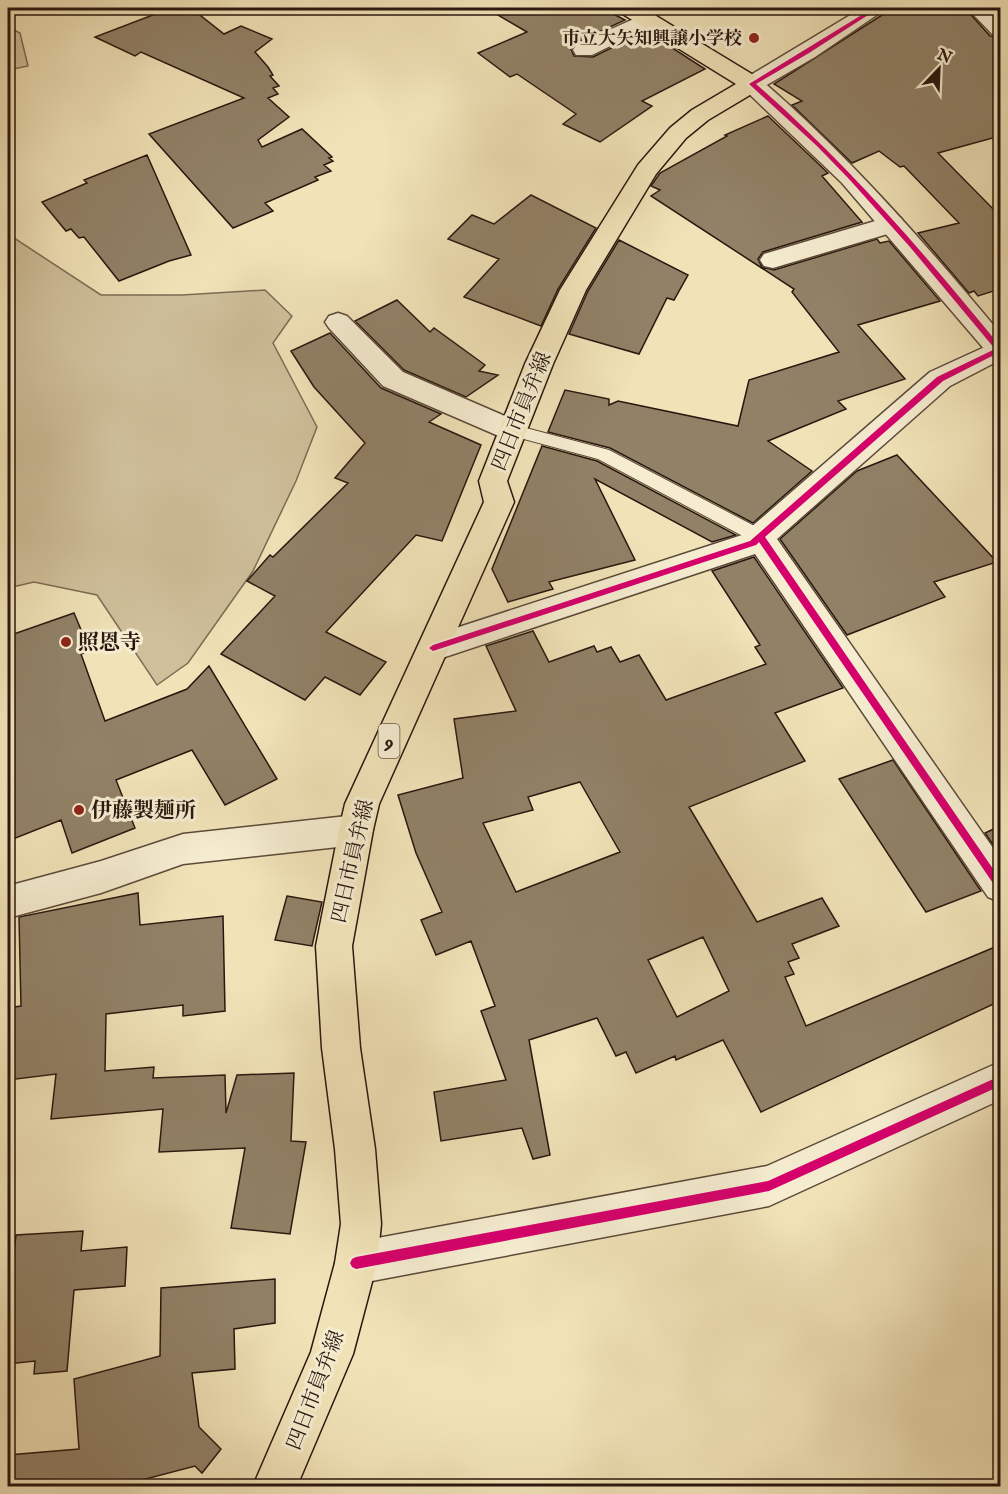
<svg xmlns="http://www.w3.org/2000/svg" width="1008" height="1494" viewBox="0 0 1008 1494" font-family="'IM FELL English','Noto Serif JP',serif">
  <rect width="100%" height="100%" fill="#f1e3b8"/>
  <filter id="stains"><feTurbulence type="fractalNoise" baseFrequency=".00333" numOctaves="4"/><feColorMatrix values="0 0 0 0 .2 0 0 0 0 .09 0 0 0 0 .02 0 0 0 .5 -.17"/></filter>
  <radialGradient id="worn" r=".72"><stop offset=".6" stop-color="#630" stop-opacity="0"/><stop offset="1" stop-color="#630" stop-opacity=".3"/></radialGradient>
  <path fill="#cfc09b" stroke="#7c6c55" stroke-width="1.5" d="M8,27l12,6 8,33 -20,4z
    M8,227l6,11 87,57h81l83,-5 27,26 -19,27 44,84 -21,54 -43,90 -65,92 -31,22 -60,-90 -63,-13 -26,6z"/>
  <path fill="#918167" stroke="#29170f" stroke-width="1.5" fill-rule="evenodd" d="M171,8h20l33,26 17,-8 31,13 -17,13 13,15 5,8 -3,1 9,10 -6,2 5,6 -10,4 21,19 -31,23 4,7 40,-18 30,28 -3,1 4,3 -9,4 7,6 -16,6 3,3 -53,23 8,8 -40,17 -84,-94 95,-36 -103,-46 -6,4 -40,-19z
    M486,8h116l23,12 -50,23 -4,6 3,7 19,1 53,-26 59,38 -63,32 10,5 -52,36 -37,-18 13,-10 -59,-40 -7,3 -32,-24 49,-21z
    M893,8h72l25,28 10,1v99l-62,17 62,63v73l-22,7 -4,-5 -5,2 -51,-60 41,-10 -55,-57 -4,1 -21,-16 -27,12 -60,-58 10,-4 -28,-17z
    M768,116l60,57 -6,3 40,46 -99,30 -5,7 4,8 12,3 103,-31 3,4 9,-2 51,60 -82,24 47,54 -67,22 8,8 -78,32 44,30 -59,52 -143,-75 -62,-16 17,-42 44,9v6l9,-4 120,25 11,-46 90,-28 -47,-60 2,-3 -143,-93 9,-6 -9,-4 9,-13 67,-37 -2,-1z
    M147,155l44,100 -22,6 -50,20 -35,-44 -5,1 -8,-9 -5,2 -24,-29 45,-19 -3,-3z
    M531,195l65,33 -38,61 -17,37 -77,-29 35,-38 -51,-20 24,-24 22,9z
    M619,240l69,35 -14,25 -7,-2 -28,56 -70,-20 19,-43z
    M397,300l33,32 4,-4 51,37 -6,6 19,4 -32,22 -62,-27 -49,-49z
    M330,333l51,55 60,26 -12,8 52,23 -39,96 -26,-6 -90,97 60,30 -26,33 -35,-18 -20,23 -84,-46 54,-58 -28,-15 23,-26 3,2 75,-74 -13,-5 30,-35 -51,-56 -23,-36z
    M542,446l55,15 139,74 -24,7 -117,-63 40,81 -86,22 4,7 -45,13 -16,-33z
    M897,455l100,107 -63,20 11,15 -98,38 -67,-96 77,-68z
    M754,557l89,131 -68,25 30,48 -116,46 68,115 65,-24 17,28 -47,18 7,14 -11,4 6,12 -9,3 21,49 194,-81v56l-239,111 -38,-72 -47,20 -1,-4 -39,17 -10,-21 -10,4 -19,-38 -68,22 21,115 -17,4 -11,-31 -81,13 -7,-49 72,-12 -25,-69 14,-5 -24,-65 -35,14 -15,-35 21,-8 -26,-59 -18,-58 65,-17 -9,-59 62,-8 -30,-65 47,-15 16,31 45,-16 3,6 14,-5 9,15 19,-7 27,45 100,-36 -11,-17 5,-2 -48,-74zM580,782l40,70 -104,40 -33,-69 50,-13 -5,-13zM703,937l26,54 -52,26 -29,-57z
    M74,613l16,38 -9,3 24,67 82,-32 22,-23 68,113 -52,26 -33,-55 -76,30 19,48 -63,25 -11,-33 -53,21v-205z
    M893,760l88,131 -55,21 -87,-133z
    M1000,826v29l-15,-22z
    M138,893l2,32 83,-9 2,95 -42,5v-11l-77,9 -1,57 49,-4 -1,11 72,-3 1,38 11,-38 57,-2 -3,68 15,1 -16,92 -59,-6 14,-80 -86,4 4,-43 -112,10 5,-45 -48,6v-72l13,-2 -2,-89z
    M287,896l35,6 -10,44 -37,-6z
    M83,1231l-2,20 46,-4 -2,39 -51,4 -7,81 -33,3 1,-13 -27,3v-60l8,-69z
    M275,1279v44l-41,6 1,40 -43,4 7,54 22,22 -19,24 -7,-7 -76,20h-111v-31l71,-6 -5,-70 86,-23 1,-68z"/>
  <g fill="none" stroke-linecap="round" stroke-linejoin="round">
    <g stroke="#5b4a39" stroke-width="2">
      <path id="service" d="M511,424l98,26 157,82 3,5 -3,5h-12l-156,-83 -93,-25 -2,-4 2,-4z"/>
    </g>
    <g stroke="#5b4a39" stroke-width="3">
      <path id="minor" d="M862,8h25l-72,49 -55,32h-16l-3,-5 3,-5z
        M967,8h22l11,10v17l-8,-1z
        M647,13l8,1 3,5 -3,5 -63,31h-16l-3,-5 3,-5z
        M892,216l9,2 3,6 -3,6 -128,38 -9,-2 -4,-6 4,-6z
        M338,313l9,3 56,56 118,51 4,7 -4,7 -10,3 -10,-3 -118,-51 -54,-58 -4,-6 4,-6z
        M1000,340v20l-50,26 -173,153 223,319v44l-12,-5 -233,-343 -322,107 -11,-4 -5,-9 5,-9 320,-104 188,-163z
        M356,815l12,4 5,11 -5,11 -12,4 -173,19 -82,29 -93,25v-32l93,-25 82,-27z
        M1000,1062v38l-231,106 -413,78 -15,-6 -6,-15 6,-15 15,-6 411,-76z"/>
    </g>
    <g stroke="#5b4a39" stroke-width="3">
      <path id="tertiary" d="M752,77l8,2c89,77 165,164 240,254v26l-9,-2 -149,-174 -98,-94 -3,-5 3,-5z"/>
    </g>
    <g stroke="#29170f" stroke-width="3">
      <path id="primary" d="M618,8h25l117,71 3,5 -3,5 -52,31 -22,18 -30,36 -70,116 -33,74 -46,117 7,21 -135,302 -6,26 -21,116 8,102 15,101 6,75 -4,39 -24,91 -56,132h-44l58,-134 24,-89 6,-39 -6,-75 -13,-101 -6,-102 23,-116 6,-26 139,-302 -5,-21 46,-117 35,-74 78,-125 32,-37 22,-18 44,-26 -115,-71z"/>
    </g>
    <use href="#service" fill="#f6edd1" fill-rule="evenodd"/>
    <use href="#minor" fill="#f6edd1" fill-rule="evenodd"/>
    <use href="#tertiary" fill="#f6edd1" fill-rule="evenodd"/>
    <use href="#primary" fill="#f1e3b8" fill-rule="evenodd"/>
    <g stroke="#f6edd1" stroke-width="4">
      <path id="cycleway" d="M873,8h6l-70,45 -53,31c91,79 168,169 244,262v6l-57,29 -178,156 235,342v11l-3,-1 -238,-347 -3,3 -323,106 -4,-3 4,-3 317,-104 187,-164 58,-28 -85,-102 -61,-68 -32,-33 -68,-62z
        M1000,1076v10l-231,105 -413,78 -4,-2 -2,-4 2,-4 4,-2 412,-76z"/>
    </g>
    <use href="#cycleway" fill="#d6006c" fill-rule="evenodd"/>
  </g>
  <g fill="#8f2418" stroke="#f6edd1" stroke-width="2">
    <circle cx="754" cy="38" r="6"/>
    <circle cx="66" cy="642" r="6"/>
    <circle cx="79" cy="810" r="6"/>
  </g>
  <g text-anchor="middle" stroke-width="6" stroke-linejoin="round" paint-order="stroke">
    <g font-size="18" font-weight="bold" fill="#29170f" stroke="#f6edd1" text-anchor="end">
      <text x="742" y="44">市立大矢知興譲小学校</text>
    </g>
    <rect fill="#f6edd1" stroke="#665749" stroke-width="1.5" x="378.5" y="724" width="21" height="34" rx="4.5"/>
    <g font-size="20" font-weight="bold" fill="#29170f">
      <text x="389" y="748">9</text>
    </g>
    <g font-size="21" fill="#29170f" stroke="#f6edd1">
      <text transform="translate(521 411) rotate(-68)" y="7">四日市員弁線</text>
      <text transform="translate(352 861) rotate(-77)" y="7">四日市員弁線</text>
      <text transform="translate(315 1390) rotate(-69)" y="7">四日市員弁線</text>
    </g>
    <g font-size="21" font-weight="bold" fill="#29170f" stroke="#f6edd1" text-anchor="start">
      <text x="78" y="649">照恩寺</text>
      <text x="91" y="817">伊藤製麺所</text>
    </g>
  </g>
  <rect width="1008" height="1494" fill="none" stroke="#f1e3b8" stroke-width="30"/>
  <rect x="9" y="9" width="990" height="1476" fill="none" stroke="#29170f" stroke-width="3"/>
  <rect x="15" y="15" width="978" height="1464" fill="none" stroke="#29170f" stroke-width="1.5"/>
  <g transform="translate(939 69) rotate(23)" stroke="#f6edd1" stroke-width="4.5" paint-order="stroke">
  <path d="M0-4.5L10 22L0 15L-10 22Z" fill="#29170f"/>
  <text y="-9" font-size="16" font-weight="bold" text-anchor="middle" fill="#29170f">N</text>
  </g>
  <rect width="100%" height="100%" filter="url(#stains)"/>
  <rect width="100%" height="100%" fill="url(#worn)"/>
</svg>
